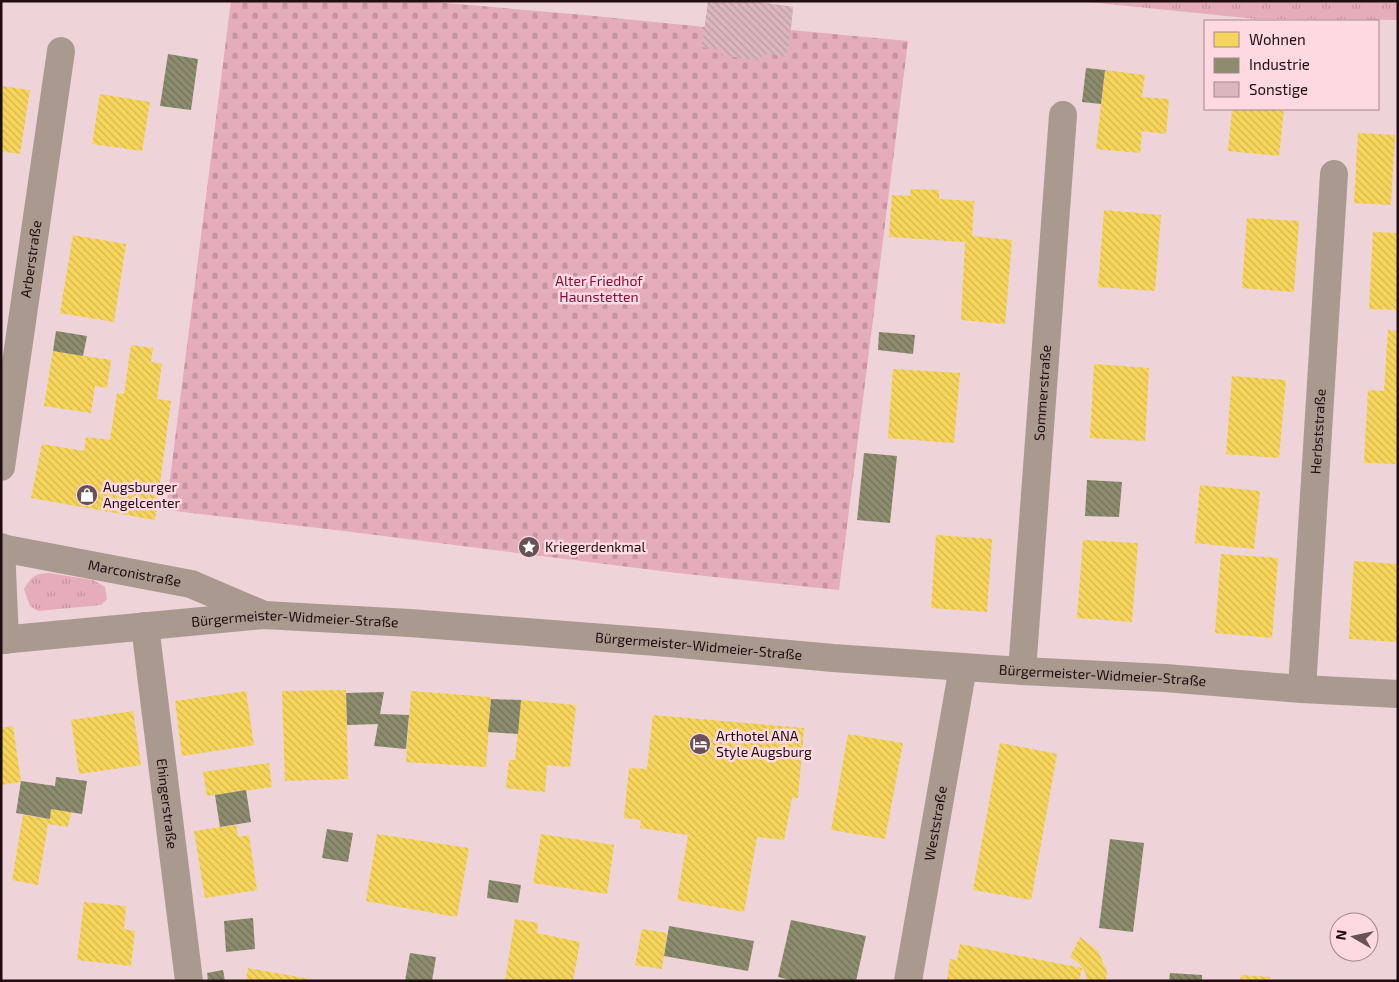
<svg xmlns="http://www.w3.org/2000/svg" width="1399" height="982" viewBox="0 0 1399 982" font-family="'Exo 2',sans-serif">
  <defs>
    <pattern id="grass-tufts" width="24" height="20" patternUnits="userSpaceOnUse" patternTransform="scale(1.25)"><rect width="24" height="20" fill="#e5adba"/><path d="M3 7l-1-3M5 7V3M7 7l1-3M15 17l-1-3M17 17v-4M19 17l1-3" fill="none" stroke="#c4949f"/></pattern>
    <pattern id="cemetery-stones" width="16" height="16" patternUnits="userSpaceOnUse" patternTransform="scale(1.25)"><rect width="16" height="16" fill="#e5adba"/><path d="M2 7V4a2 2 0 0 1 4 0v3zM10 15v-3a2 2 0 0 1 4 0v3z" fill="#c4949f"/></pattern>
    <pattern id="homes-back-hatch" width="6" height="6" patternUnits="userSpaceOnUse" patternTransform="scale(1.25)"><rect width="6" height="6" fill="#f6d55c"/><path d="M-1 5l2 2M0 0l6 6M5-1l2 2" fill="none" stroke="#d3b64f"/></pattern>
    <pattern id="industry-back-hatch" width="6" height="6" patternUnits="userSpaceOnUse" patternTransform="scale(1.25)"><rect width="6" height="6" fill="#8c8c6e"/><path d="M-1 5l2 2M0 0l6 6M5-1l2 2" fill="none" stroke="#727159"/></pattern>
    <pattern id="building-back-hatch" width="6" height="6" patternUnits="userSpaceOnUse" patternTransform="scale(1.25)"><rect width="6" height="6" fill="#dab6bf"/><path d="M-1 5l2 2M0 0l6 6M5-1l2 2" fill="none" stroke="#bb9ba3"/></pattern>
  </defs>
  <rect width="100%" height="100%" fill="#eed3d8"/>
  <path fill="url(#grass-tufts)" d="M1078,1h320v19l-142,-1z
    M49,573l44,7 12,7 2,12 -6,6 -63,6 -8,-5 -6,-17c8,-13 10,-15 25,-16z"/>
  <path fill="url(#cemetery-stones)" d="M231,1h191l162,14 121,12 46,-26 42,6 -2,23 117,11 -69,549 -162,-17 -333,-42 -178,-21z"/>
  <path fill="url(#homes-back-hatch)" d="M1105,70l40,5 -3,22 27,2 -3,35 -24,-3 -2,22 -44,-4z
    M1,86l29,4 -10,64 -19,-3z
    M100,94l50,8 -8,49 -50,-7z
    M1232,109h52l-5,47 -51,-5z
    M1358,133l37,2 -4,70 -37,-2z
    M911,189l28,1v9l35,2 -2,35 40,4 -7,84 -44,-4 4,-78 -76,-5 3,-42 18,1z
    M1104,210l57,5 -6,76 -57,-4z
    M1247,218l52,3 -5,71 -52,-4z
    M1373,232l25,1v77l-29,-1z
    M73,235l53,9 -12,78 -54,-9z
    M1388,330l10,1v133l-34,-1 4,-73 16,1z
    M131,345l22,3 -2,14 11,2 -5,35 14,2 -16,119 -124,-22 11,-54 42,7 2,-14 24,3 7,-47 7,1z
    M53,351l58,9 -4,28 -12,-2 -4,27 -47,-7z
    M1094,364l55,4 -4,73 -55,-3z
    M893,369l67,4 -6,70 -66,-5z
    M1232,376l54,4 -7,78 -53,-4z
    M1200,485l60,6 -6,58 -59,-6z
    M936,535l56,4 -5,73 -56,-4z
    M1083,540l55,3 -6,79 -55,-4z
    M1221,554l57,4 -6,80 -57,-5z
    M1354,561l44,3v78l-49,-3z
    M346,690l2,89 -63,2 -3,-90z
    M246,691l8,54 -72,11 -7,-55z
    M411,691l80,6 -5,70 -80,-5z
    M521,700l55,5 -6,62 -23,-2 -2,27 -39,-4 3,-28h6z
    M133,711l8,54 -62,9 -8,-54z
    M653,715l151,13 -6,70h-6l-8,42 -27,-3 -13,75 -67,-12 11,-65 -48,-7 1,-8 -17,-2 5,-50 18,1z
    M13,726l8,56 -20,3v-57z
    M848,734l55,9 -18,96 -54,-9z
    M1000,743l57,11 -26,146 -58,-10z
    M269,763l3,24 -65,9 -4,-24z
    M51,809l20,3 -3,15 -20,-3 -10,61 -26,-5 11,-65 27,4z
    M236,825l2,12 11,-2 8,55 -52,8 -11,-67z
    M377,834l92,14 -12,69 -91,-16z
    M541,834l73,11 -7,49 -74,-11z
    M84,902l42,4 -2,23 11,2 -4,35 -54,-6z
    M515,919l23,4 -1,10 43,9 -7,39h-68z
    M642,929l25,4 -5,36 -27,-4z
    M1080,937l18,14 9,21 -1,9h-20v-7l-6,-10 -10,-7z
    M960,944l122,24 -3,13h-132l3,-22 7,1z
    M248,968l68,12v1h-70z
    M1241,975l29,2v4h-30z"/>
  <path fill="url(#industry-back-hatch)" d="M168,54l30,5 -7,51 -31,-4z
    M1086,68l19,2 -4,34 -19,-2z
    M56,331l31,5 -4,20 -30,-5z
    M879,332l36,3 -2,19 -35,-4z
    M864,453l33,3 -7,67 -33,-3z
    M1087,480l35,2 -3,35 -34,-1z
    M384,692l-4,22 29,1 -3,34 -32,-3 4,-22 -31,1 -1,-32z
    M491,699l30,1 -3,34 -30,-2z
    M56,777l31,4 -5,33 -31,-5 -1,10 -34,-6 5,-32 34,5z
    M246,790l5,32 -31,5 -5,-32z
    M327,829l26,4 -5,29 -26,-4z
    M1110,839l34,4 -11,89 -34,-4z
    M489,880l32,5 -3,18 -31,-5z
    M253,918l2,31 -29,3 -2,-31z
    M791,920l75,16 -10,45h-61l-17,-4z
    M669,926l85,15 -6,30 -84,-15z
    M410,953l26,4 -4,24h-27z
    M223,970l2,11h-17l-1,-8z
    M1170,973l32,2v6h-33z"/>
  <path fill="url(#building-back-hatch)" d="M708,1h43l42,6 -6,50 -25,-4 -1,8 -40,-6 1,-5 -20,-3z"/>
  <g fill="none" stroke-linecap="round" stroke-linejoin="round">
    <g stroke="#a9998f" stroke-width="28">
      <path id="s1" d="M1,467l60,-416"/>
      <path d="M1,547l4,93"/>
      <path id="s2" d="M1,548l190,36 73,31"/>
      <path id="s3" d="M145,626l44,355"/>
      <path id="s4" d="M1022,671l41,-556"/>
      <path id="s5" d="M1302,689l32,-515"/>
      <path id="s6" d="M908,981l55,-314"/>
    </g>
    <path stroke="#a9998f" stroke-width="28" id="s7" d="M1,640l263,-25 146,8 259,20 164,15 189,13 143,7 137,11 96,5"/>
  </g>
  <defs>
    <g id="shop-disc" transform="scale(1.125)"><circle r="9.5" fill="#685257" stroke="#fed9e1"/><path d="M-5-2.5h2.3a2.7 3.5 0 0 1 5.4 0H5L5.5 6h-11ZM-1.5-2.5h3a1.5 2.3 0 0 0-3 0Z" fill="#fff"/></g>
    <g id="sight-disc" transform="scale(1.125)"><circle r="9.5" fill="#685257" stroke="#fed9e1"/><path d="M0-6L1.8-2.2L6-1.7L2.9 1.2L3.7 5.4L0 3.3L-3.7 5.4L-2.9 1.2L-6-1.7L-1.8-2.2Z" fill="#fff"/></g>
    <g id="hotel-disc" transform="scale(1.125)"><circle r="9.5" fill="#685257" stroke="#fed9e1"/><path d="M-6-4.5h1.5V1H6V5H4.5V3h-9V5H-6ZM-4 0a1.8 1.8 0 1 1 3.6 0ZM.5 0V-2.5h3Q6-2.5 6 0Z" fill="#fff"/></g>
  </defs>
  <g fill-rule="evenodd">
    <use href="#shop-disc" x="87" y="495"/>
    <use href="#sight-disc" x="529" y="547"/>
    <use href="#hotel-disc" x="700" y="744"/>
  </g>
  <g text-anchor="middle" stroke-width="5" stroke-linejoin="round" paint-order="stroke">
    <g font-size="14" fill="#200c11" stroke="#fed9e1">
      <text dy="5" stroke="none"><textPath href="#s1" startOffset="210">Arberstraße</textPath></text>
      <text dy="5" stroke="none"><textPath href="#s4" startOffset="279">Sommerstraße</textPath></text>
      <text dy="5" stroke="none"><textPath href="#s5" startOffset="258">Herbststraße</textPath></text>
      <text dy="5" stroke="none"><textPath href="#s2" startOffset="136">Marconistraße</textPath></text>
      <text dy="5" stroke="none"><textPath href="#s7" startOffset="295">Bürgermeister-Widmeier-Straße</textPath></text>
      <text dy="5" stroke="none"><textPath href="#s7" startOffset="700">Bürgermeister-Widmeier-Straße</textPath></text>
      <text dy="5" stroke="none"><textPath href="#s7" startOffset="1105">Bürgermeister-Widmeier-Straße</textPath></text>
      <text dy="5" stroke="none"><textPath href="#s3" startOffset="179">Ehingerstraße</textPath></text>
      <text dy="5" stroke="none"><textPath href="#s6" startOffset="160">Weststraße</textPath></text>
    </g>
    <g font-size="14" fill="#82113e" stroke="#fed9e1">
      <text x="599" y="286">Alter Friedhof<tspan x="599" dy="16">Haunstetten</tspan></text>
    </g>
    <g font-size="14" fill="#200c11" stroke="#fed9e1" text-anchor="start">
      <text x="103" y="492">Augsburger<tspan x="103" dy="16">Angelcenter</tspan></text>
      <text x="545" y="552">Kriegerdenkmal</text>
      <text x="716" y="741">Arthotel ANA<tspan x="716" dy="16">Style Augsburg</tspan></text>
    </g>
  </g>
  <rect width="1399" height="982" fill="none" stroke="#200c11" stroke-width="5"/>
  <rect x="1204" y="20" width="175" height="90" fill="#fed9e1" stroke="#a5878e"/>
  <rect x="1214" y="32" width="25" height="15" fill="#f6d55c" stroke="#a5878e"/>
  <text x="1249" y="45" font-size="15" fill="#200c11">Wohnen</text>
  <rect x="1214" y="58" width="25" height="15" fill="#8c8c6e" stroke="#a5878e"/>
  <text x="1249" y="70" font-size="15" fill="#200c11">Industrie</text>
  <rect x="1214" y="82" width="25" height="15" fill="#dab6bf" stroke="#a5878e"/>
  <text x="1249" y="95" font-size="15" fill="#200c11">Sonstige</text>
  <g transform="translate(1354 937) rotate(279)"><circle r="24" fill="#fed9e1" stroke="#a5878e"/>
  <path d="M0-4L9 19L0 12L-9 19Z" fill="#685257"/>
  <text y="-8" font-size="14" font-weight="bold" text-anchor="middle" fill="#200c11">N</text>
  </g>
</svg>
